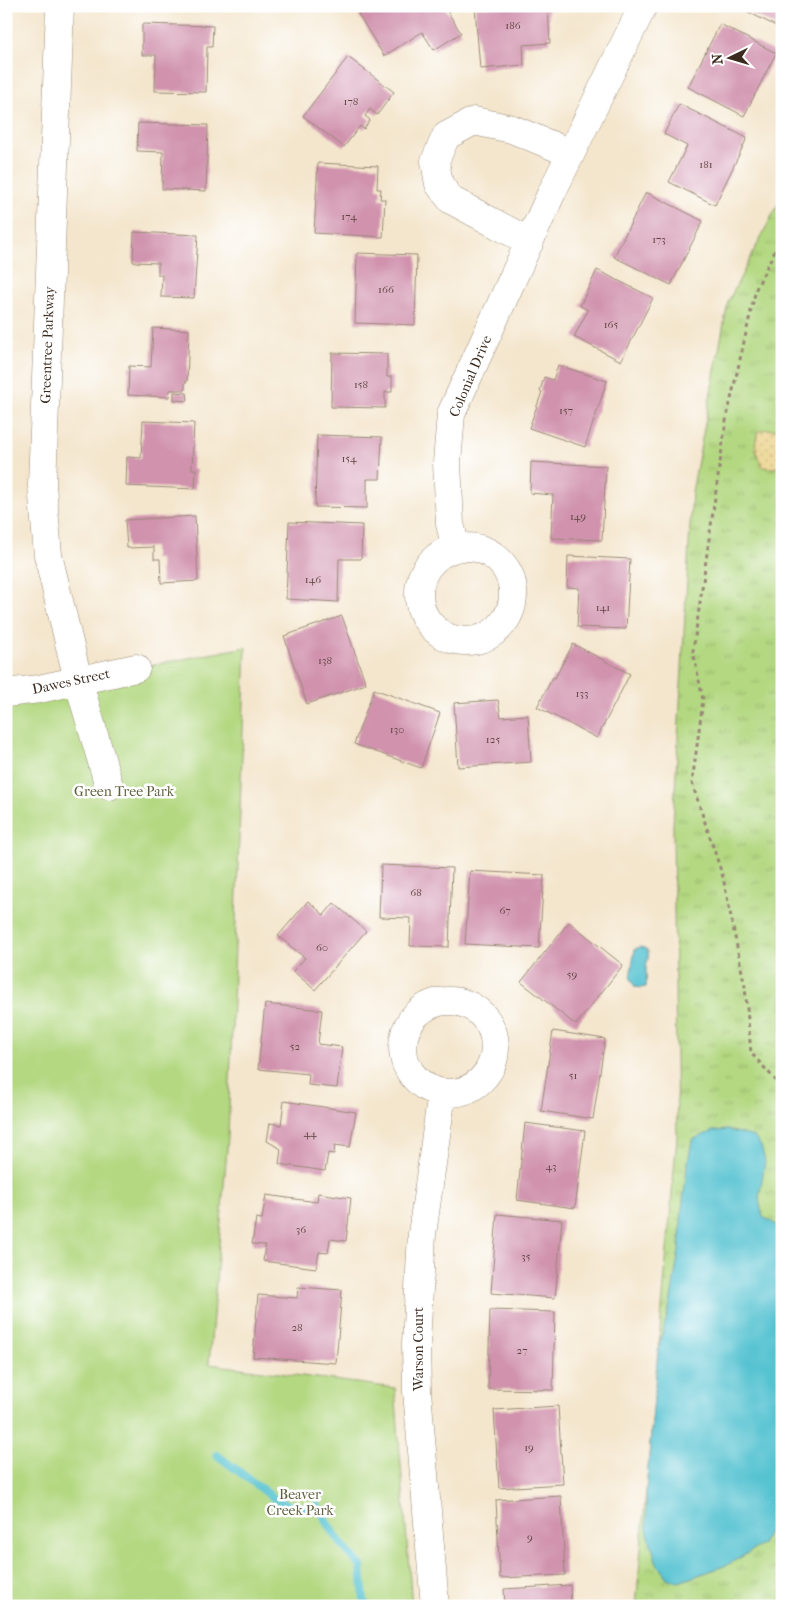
<svg xmlns="http://www.w3.org/2000/svg" width="788" height="1612" viewBox="0 0 788 1612" font-family="'IM FELL French Canon',serif">
  <defs>
    <pattern id="grass-tufts" width="24" height="20" patternUnits="userSpaceOnUse" patternTransform="scale(1.25)"><rect width="24" height="20" fill="#b3d881"/><path d="M3 7l-1-3M5 7V3M7 7l1-3M15 17l-1-3M17 17v-4M19 17l1-3" fill="none" stroke="#9bba6f"/></pattern>
    <pattern id="sand-dots" width="8" height="8" patternUnits="userSpaceOnUse" patternTransform="scale(1.25)"><rect width="8" height="8" fill="#eeda9e"/><path d="M2 2h.1M6 6h.1" fill="none" stroke="#cdbb88" stroke-width="1.8" stroke-linecap="round"/></pattern>
  </defs>
  <rect width="100%" height="100%" fill="#fff"/>
  <filter id="ink" filterUnits="userSpaceOnUse"><feTurbulence type="fractalNoise" baseFrequency=".02" numOctaves="2"/><feDisplacementMap in="SourceGraphic" scale="10" xChannelSelector="R" yChannelSelector="G"/><feConvolveMatrix kernelMatrix="1 2 1 2 8 2 1 2 1" color-interpolation-filters="sRGB"/></filter>
  <filter id="wash" filterUnits="userSpaceOnUse"><feTurbulence type="fractalNoise" baseFrequency=".0096" numOctaves="4" result="noise"/><feDisplacementMap in="SourceGraphic" scale="20" xChannelSelector="R" yChannelSelector="G"/><feGaussianBlur stdDeviation="1.12" result="paint"/><feColorMatrix in="noise" values="0 0 0 0 0 0 0 0 0 0 0 0 0 0 0 0 0 1.4 0 .05"/><feComposite in="paint" operator="in"/></filter>
  <g filter="url(#wash)">
    <rect width="100%" height="100%" fill="#f4e6cd"/>
    <path fill="url(#grass-tufts)" stroke="#778150" d="M782,196v1410h-146l41,-470 -4,-310 19,-334 36,-190z"/>
    <path fill="url(#sand-dots)" stroke="#94825e" d="M782,402v64l-8,2 -11,-1c-7,-13 -10,-21 -5,-35l8,-3 13,1 2,-5 -4,-9 1,-11z"/>
    <path fill="#b3d881" stroke="#778150" d="M246,647l-18,490 -19,227 186,24 17,218h-406v-913z"/>
    <path fill="#57c3d1" stroke="#497678" d="M640,947l7,2c4,8 -1,12 -1,21 0,6 1,11 0,17l-5,1 -6,-1 -5,-10 5,-28z
      M728,1130l26,7 7,9 4,15 -6,38 4,18 19,11v289l-16,18 -4,10 -35,20 -48,17 -12,-4 -10,-14 -10,-34 -1,-39 12,-141 12,-45 9,-55 3,-41 5,-41 5,-28 21,-9z"/>
    <g fill="none" stroke-linecap="round" stroke-linejoin="round">
      <path stroke="#57c3d1" stroke-width="8" d="M217,1455l58,44 21,9 22,-2c11,21 25,43 43,60l3,35 3,5"/>
    </g>
    <g id="blocks">
      <path fill="#d092ad" d="M370,6h74l17,27 -27,17 -12,-18 -38,24 -26,-42z
        M548,6l2,37 -27,2 1,20 -44,4 -5,-62z
        M736,6h46v23z
        M142,24l71,2 -1,21h-5l-1,45 -51,-1 1,-36h-14z
        M720,24l56,29 -32,63 -56,-29z
        M348,57l46,35 -17,23 -7,-6 -5,7 5,4 -6,9 -4,-3 -16,21 -41,-31z
        M679,104l68,34 -32,67 -46,-23 18,-36 -23,-12z
        M138,123l70,2 -2,66 -44,-2 1,-37 -26,-1z
        M318,163l60,3 -1,23h4l-1,10h5l-2,38 -69,-4z
        M646,192l57,29 -32,64 -57,-28z
        M134,232l64,3 -4,63 -33,-1 1,-22h-4v-12l-25,-1z
        M357,253l60,2 -2,70 -60,-2z
        M597,270l56,28 -32,63 -47,-24 14,-27 -8,-4z
        M153,328l36,2 -2,52h-2v8h-15l-1,7 -41,-2 1,-29 22,1z
        M332,353l55,1v23h5v15h-7v16l-54,-1z
        M558,365l49,16 -22,66 -56,-19 13,-36 -2,-1 4,-14 9,3z
        M174,392l13,1 1,8 -14,-1z
        M143,421l51,2 -2,46h4l-1,20 -69,-3 1,-29 14,1z
        M317,435l65,2 -2,42h-13v29l-52,-1z
        M531,462l75,4 -4,74 -51,-2 2,-43 -23,-2z
        M195,516l3,65 -37,2 -1,-24h-6v-12l-27,1 -2,-28z
        M289,522l73,3 -1,34h-22l-1,43 -52,-3z
        M568,556l62,3 -4,70 -49,-2 2,-39 -12,-1z
        M342,616l24,68 -59,20 -23,-68z
        M573,644l57,30 -33,64 -60,-31 16,-30 2,1z
        M374,689l66,24 -19,55 -67,-24z
        M498,700l3,17 27,-2 3,47 -73,5 -4,-64z
        M381,865l71,3 -3,79 -39,-1 1,-28 -32,-1z
        M470,871l74,4 -5,73 -74,-4z
        M308,901l16,14 10,-12 32,28 -51,59 -22,-19 12,-13 -27,-22z
        M569,922l54,43 -47,60 -55,-43z
        M265,1004l57,6 -4,34 24,3 -5,41 -29,-3 1,-11 -51,-5z
        M553,1031l52,8 -12,80 -52,-8z
        M284,1101l72,11 -6,35 -15,-2 -1,9 -6,-1 -3,18 -46,-7 2,-15 -14,-8 3,-18 11,2z
        M525,1123l60,8 -10,77 -58,-8z
        M318,1193l33,5 -5,43 -16,-2 -2,14 -9,-1 -3,16 -53,-7 2,-16 -13,-1 4,-26 6,1 4,-24 51,7z
        M497,1214l65,6 -7,78 -64,-5z
        M298,1287l44,3 -6,73 -83,-6 5,-62 39,3z
        M490,1310l65,2 -2,78 -65,-1z
        M558,1406l5,78 -64,4 -5,-78z
        M561,1496l4,79 -65,3 -4,-78z
        M570,1585l1,21h-66l-1,-17z"/>
    </g>
  </g>
  <g filter="url(#ink)">
    <use href="#blocks" fill-opacity="0" stroke="#988876" stroke-width="1"/>
    <g fill="none" stroke-linecap="round" stroke-linejoin="round">
      <g stroke="#988876" stroke-width="29">
        <path id="minor" d="M60,6l-18,479 6,70 30,125 31,106
          M530,242l-79,-42 -12,-16 -4,-23 11,-25 28,-15 38,8 58,24
          M419 594a47 47 0 1 1 94 0a47 47 0 1 1-94 0Z
          M456,548l-6,-24 -3,-61 4,-49 101,-222 91,-186
          M6,693l33,-4 97,-21
          M403 1047a46 46 0 1 1 92 0a46 46 0 1 1-92 0Z
          M435,1606l-18,-215 -1,-47 6,-110 20,-141"/>
      </g>
      <path stroke="#988876" stroke-width="3" stroke-dasharray="4 4" stroke-linecap="butt" d="M782,236l-26,53 -30,132 -33,230 10,49 -11,83 31,94 22,110 6,66 31,34"/>
      <use href="#minor" stroke="#fff" stroke-width="28"/>
    </g>
  </g>
  <g text-anchor="middle" stroke-width="5" stroke-linejoin="round" paint-order="stroke">
    <g font-size="11" fill="#604442">
      <text x="513" y="29">186</text>
      <text x="351" y="105">178</text>
      <text x="706" y="168">181</text>
      <text x="349" y="220">174</text>
      <text x="659" y="243">173</text>
      <text x="386" y="293">166</text>
      <text x="611" y="328">165</text>
      <text x="361" y="388">158</text>
      <text x="566" y="414">157</text>
      <text x="349" y="462">154</text>
      <text x="578" y="520">149</text>
      <text x="313" y="583">146</text>
      <text x="603" y="611">141</text>
      <text x="325" y="664">138</text>
      <text x="582" y="697">133</text>
      <text x="397" y="733">130</text>
      <text x="493" y="743">125</text>
      <text x="416" y="896">68</text>
      <text x="505" y="914">67</text>
      <text x="322" y="951">60</text>
      <text x="572" y="978">59</text>
      <text x="295" y="1050">52</text>
      <text x="573" y="1079">51</text>
      <text x="310" y="1137">44</text>
      <text x="551" y="1170">43</text>
      <text x="301" y="1233">36</text>
      <text x="526" y="1260">35</text>
      <text x="297" y="1331">28</text>
      <text x="522" y="1354">27</text>
      <text x="529" y="1451">19</text>
      <text x="530" y="1541">9</text>
    </g>
    <g font-size="14" fill="#3b2a1e" stroke="#fff">
      <text transform="translate(47 345) rotate(-88)" y="5">Greentree Parkway</text>
      <text transform="translate(470 376) rotate(-67)" y="5">Colonial Drive</text>
      <text transform="translate(71 681) rotate(-12)" y="5">Dawes Street</text>
      <text transform="translate(418 1349) rotate(-90)" y="5">Warson Court</text>
    </g>
    <g font-size="14" fill="#5f5e3c" stroke="#fff">
      <text x="124" y="796">Green Tree Park</text>
      <text x="300" y="1499">Beaver<tspan x="300" dy="16">Creek Park</tspan></text>
    </g>
  </g>
  <rect width="788" height="1612" fill="none" stroke="#fff" stroke-width="25"/>
  <g transform="translate(730 58) rotate(265)" stroke="#ffffff" stroke-width="4" paint-order="stroke">
  <path d="M0-4L9 19L0 12L-9 19Z" fill="#3b2a1e"/>
  <text y="-8" font-size="14" font-weight="bold" text-anchor="middle" fill="#3b2a1e">N</text>
  </g>
</svg>
